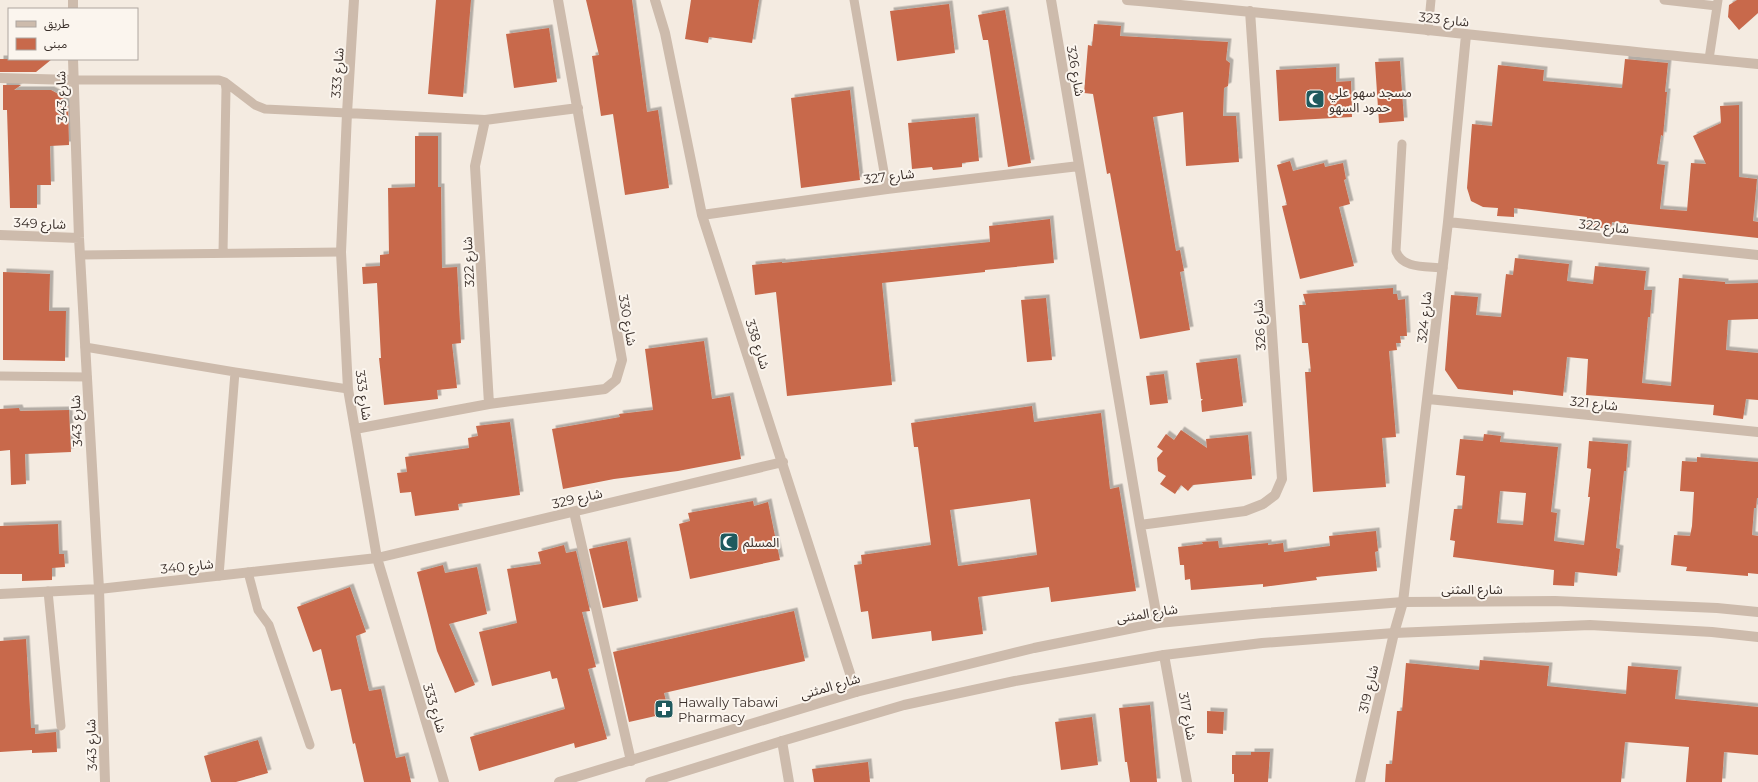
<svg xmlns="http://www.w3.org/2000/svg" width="1758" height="782" viewBox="0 0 1758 782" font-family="Montserrat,'Noto Sans Arabic',sans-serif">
  <defs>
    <filter id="shadow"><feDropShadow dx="3.5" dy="-3.5" stdDeviation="0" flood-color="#0004"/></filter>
  </defs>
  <rect width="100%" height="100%" fill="#f4ebe1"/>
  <path fill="#c8694b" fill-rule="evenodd" filter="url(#shadow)" d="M436,0h35l-8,97 -35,-3z
    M586,0h46l15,112 11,-2 11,78 -44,7 -12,-81 -12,2 -9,-60 7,-1z
    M691,0h68l-7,43 -43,-6 -1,6 -23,-4z
    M1737,0h21v13l-19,17 -11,-13 1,-12z
    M949,4l6,49 -58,8 -7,-50z
    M1005,10l26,153 -23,4 -20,-127h-5l-5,-25z
    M1094,24l27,2 -1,10 108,6 -2,18 4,3 -2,23 -4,2 -1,28h13l3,46 -53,4 -3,-54 -30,5 23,134 4,-1 4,21 -4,1 10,58 -50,9 -30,-166 -3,1 -14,-80 -9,-1 4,-48 4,1z
    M549,28l8,54 -43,6 -8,-54z
    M0,59h52l-16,13h-36z
    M1625,59l43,4 -3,29h2l-4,44 -2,-1 -4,29 8,1 -5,44 27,2 4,-48 15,1 -13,-28 28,-13 -1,-17 19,-1v72l18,2 -4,42 5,1v16l-146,-16 -1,7 -25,-3 1,-9 -73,-9v9l-17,-1 1,-8 -15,-1 -12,-6 -4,-13 5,-64 20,2 6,-61 46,5 -1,11 79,7z
    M1400,61l4,60 -25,2 -4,-61z
    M1336,67v15l15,-1 1,36 -73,4 -3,-51z
    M3,85h18l-7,5h37l11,6 6,10 1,39 -19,1 1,39h-14v23h-27l-3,-98h-4z
    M850,90l10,90 -59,8 -10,-90z
    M975,117l4,44 -17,2v4l-29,3 -1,-3 -20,2 -4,-46z
    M415,136h23v51h3l1,81 15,-1 4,76 -9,1 5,44 -20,2 1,9 -54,6 -5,-47h2l-4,-75 -14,1 -1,-17 18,-1v-11l9,-1 -1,-66 27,-1z
    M1290,161l3,10 31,-8 1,4 18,-4 3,16 -2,1 6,24 -11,3 15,59 -54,13 -18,-73 5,-1 -10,-40z
    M1050,219l4,44 -69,7v2l-103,11 10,102 -105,11 -11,-104 -21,3 -3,-30 30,-3v1l208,-21 -1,-16z
    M1515,258l54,6 -2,17 26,3 2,-18 51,5 -2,19h8l-2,27h-2l-6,66 29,3 8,-108 46,4v2l33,-1v36l-30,1 -2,30 32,3v47l-12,-1 -3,20 -30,-4 1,-10 -128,-10 2,-36 -21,-2 -4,39 -50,-6v5l-55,-6 -13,-19 6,-75 27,2 -2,18 25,2 5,-43 7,1z
    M3,272l47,2 -1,37h17l-1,50 -62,-1z
    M1393,288v6h4l1,6 7,-1 2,37h-7l1,7h-5l1,7 -8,1 7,86 -14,1 4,49 -73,5 -8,-120h6l-3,-29h-6l-3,-38h7l-3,-11z
    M1046,298l6,62 -25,2 -6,-62z
    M704,341l8,58 18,-3 11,63 -63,12 -64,8 -51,10 -11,-60 68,-12 -1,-3 34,-4 -8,-61z
    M1237,358l6,48 -41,6 -1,-11 2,-2h-2l-5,-36z
    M1164,374l4,29 -18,2 -4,-29z
    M1032,406l2,16 67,-9 9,76 9,-2 17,104 -85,11 -2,-15 -71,10 5,37 -51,7 -1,-10 -59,8 -4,-28 -7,1 -7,-47 8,-1 -1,-9 70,-10 -13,-98h-4l-3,-24zM1030,499l7,56 -79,11 -8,-56z
    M19,408l1,3 49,-1 2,42 -46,2 1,30 -15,1 -1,-35 -10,1v-42z
    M510,422l10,73 -62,9 1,6 -44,6 -4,-24 -11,1 -3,-20 10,-1 -2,-15 64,-9 -1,-10 10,-2 -2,-10z
    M1181,430l26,18 -1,-9 42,-4 4,44 -59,6 -5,6 -7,-6 -6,9 -15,-10 6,-8 -8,-5 -1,-13 6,-7 -6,-4 9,-13 8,6z
    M1484,434l17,2 -1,6 58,5 -7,65 6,1 -3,28 30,4 6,-48h-2l3,-28 -4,-1 2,-27 39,3 -2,27h-2l-8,77 4,1 -3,27 -42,-4 -1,14 -21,-1 1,-15 -101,-13 2,-16 -5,-1 4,-31h8l3,-33 -9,-1 4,-36 23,2zM1500,491l26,2 -3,32 -26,-2z
    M1697,457l61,5v36h-1l-1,10h-2l-2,27 6,1v38l-10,-1v3l-36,-3 -26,-2 1,-4 -16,-2 3,-30 16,1 2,-10 2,-34 -14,-1 2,-30 15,1z
    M753,501l1,5 14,-4 12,58 -90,19 -11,-55 11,-3 -2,-8z
    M58,524l1,30h5l1,13 -13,1v12l-30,1v-7h-22v-48z
    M1376,531l2,20 -3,1 2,19 -61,6 1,3 -54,7v-3l-72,6 -1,-11 -5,1 -1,-15h-4l-2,-18 25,-3 -1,-2 16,-1 1,7 49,-5v2l15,-2 1,9 46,-6 -1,-10z
    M627,541l11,60 -35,7 -14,-59z
    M564,545l2,8 10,-2 14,60 -8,1 14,55 -8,2 19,70 -32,9 -1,-5 -95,28 -9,-34 95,-28 -8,-31 -5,1 -2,-8 -58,15 -13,-54 38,-9 -10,-54 34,-5 -3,-12z
    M443,565l2,8 32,-6 10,47 -38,10 26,61 -20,8 -18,-42 -20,-79z
    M350,587l16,45 -10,4 13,55 12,-2 15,69 9,-2 6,26h-47l-9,-39 -2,1 -12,-55 -10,2 -10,-42 -8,3 -16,-45z
    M794,611l11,50 -141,32 5,20 -40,9 -16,-70z
    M26,639l5,89h4v6l21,-2 1,20 -25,1v-3l-32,2v-111z
    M1480,660l69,6 -2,20 79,8 2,-28 50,4 -3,29 83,8v48l-34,-3 -2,30h-36l3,-35 -64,-5 -4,40h-236l1,-18h6l5,-53h5l4,-48 73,7z
    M1150,705l7,77h-27l-3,-20h-2l-6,-54z
    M1207,711l17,1 -1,22 -16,-1z
    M1092,717l6,48 -37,5 -6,-48z
    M258,740l10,33 -32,9h-25l-7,-26z
    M1251,752h19l-2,30h-34v-8h-2v-19h19z
    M868,762l2,20h-56l-2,-13z"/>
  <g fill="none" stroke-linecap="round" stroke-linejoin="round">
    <path stroke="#cdbbac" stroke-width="9" d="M854,0l33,189
      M1664,0l53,6
      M1428,31l3,-31
      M1709,59l9,-59
      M73,80h146l6,2 30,23 10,4 82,4
      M1402,144l-6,107c6,18 30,15 47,17
      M223,253l3,-164 -1,-7
      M80,255l261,-3
      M85,347l150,25 113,17
      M0,376l87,1
      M248,572l10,38 11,15 41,120
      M219,576l16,-204
      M48,591l13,135"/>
    <path stroke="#cdbbac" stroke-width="10" d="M73,0v9
      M354,0l-7,113 -6,139 7,137 29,169 67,224
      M655,0l10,33 37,182 154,477
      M1051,0l89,525 18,98
      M1127,0c210,19 420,44 631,64
      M73,59l6,179 20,351 6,193
      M0,78l73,2
      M347,113l138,7 93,-12
      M485,120l-10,46 14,238
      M702,215l185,-26 192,-23
      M1448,222l310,33
      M0,235l79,3
      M1428,399l330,33
      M355,429l134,-25 116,-15 11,-9 6,-20 -64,-360
      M574,512l57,249
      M1140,525l105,-14 18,-7 12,-9 7,-16 -32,-468
      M0,594l99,-5 278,-31 406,-96
      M1164,655l23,127
      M782,741l7,41
      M1360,782l34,-149 9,-31 45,-380 18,-187"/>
    <path stroke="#cdbbac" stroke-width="10" d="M559,782l297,-90 178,-44 124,-25 95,-9 150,-12 152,-1 162,7 41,4
      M650,782l132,-41 122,-36 111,-24 149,-26 98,-12 132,-10 196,-8 122,7 46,5"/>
  </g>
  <defs>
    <g id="mosque-square" transform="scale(1)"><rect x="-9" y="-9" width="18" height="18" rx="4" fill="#1f5a5e" stroke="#fbf5ee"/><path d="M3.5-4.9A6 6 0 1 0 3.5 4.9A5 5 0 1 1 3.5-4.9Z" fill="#fff"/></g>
    <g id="pharmacy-square" transform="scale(1)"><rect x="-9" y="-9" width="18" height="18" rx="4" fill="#1f5a5e" stroke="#fbf5ee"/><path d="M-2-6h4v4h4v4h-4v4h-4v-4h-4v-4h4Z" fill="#fff"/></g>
  </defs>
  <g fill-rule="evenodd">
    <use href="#mosque-square" x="1315" y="99"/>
    <use href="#mosque-square" x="729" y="542"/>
    <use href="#pharmacy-square" x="664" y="709"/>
  </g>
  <g text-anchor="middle" stroke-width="4" stroke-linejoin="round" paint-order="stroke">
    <g font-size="13" fill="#3b302b" stroke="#fbf5ee">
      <text transform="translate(1444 19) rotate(6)" y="5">شارع 323</text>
      <text transform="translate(1076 71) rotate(80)" y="5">شارع 326</text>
      <text transform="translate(337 73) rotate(-86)" y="5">شارع 333</text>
      <text transform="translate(61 97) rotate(-92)" y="5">شارع 343</text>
      <text transform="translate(889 176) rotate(-7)" y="5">شارع 327</text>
      <text transform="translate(40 223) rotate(2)" y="5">شارع 349</text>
      <text transform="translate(1604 226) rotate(6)" y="5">شارع 322</text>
      <text transform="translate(468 262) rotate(-93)" y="5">شارع 322</text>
      <text transform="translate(1424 317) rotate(-84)" y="5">شارع 324</text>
      <text transform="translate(628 320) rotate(80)" y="5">شارع 330</text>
      <text transform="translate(1259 325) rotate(-94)" y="5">شارع 326</text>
      <text transform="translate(758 344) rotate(72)" y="5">شارع 338</text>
      <text transform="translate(364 395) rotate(82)" y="5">شارع 333</text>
      <text transform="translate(1594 403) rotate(6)" y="5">شارع 321</text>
      <text transform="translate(76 421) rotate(-93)" y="5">شارع 343</text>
      <text transform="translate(577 498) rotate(-13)" y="5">شارع 329</text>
      <text transform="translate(187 566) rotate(-6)" y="5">شارع 340</text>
      <text x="1472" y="594">شارع المثنى</text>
      <text transform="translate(1147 613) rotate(-9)" y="5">شارع المثنى</text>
      <text transform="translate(830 686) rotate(-16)" y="5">شارع المثنى</text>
      <text transform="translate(1368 689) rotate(-77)" y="5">شارع 319</text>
      <text transform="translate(435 708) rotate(73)" y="5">شارع 333</text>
      <text transform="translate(1188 716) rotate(80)" y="5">شارع 317</text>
      <text transform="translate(91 745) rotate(-92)" y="5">شارع 343</text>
    </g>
    <g font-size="13" fill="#3b302b" stroke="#fbf5ee" text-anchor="start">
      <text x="1329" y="97">مسجد سهو علي<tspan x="1329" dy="15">حمود السهو</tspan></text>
      <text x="743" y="547">المسلم</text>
      <text x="678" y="707">Hawally Tabawi<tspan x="678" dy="15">Pharmacy</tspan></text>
    </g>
  </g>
  <rect x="8" y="8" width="130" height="52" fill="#fbf5ee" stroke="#aea6a0"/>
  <rect x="16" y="21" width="20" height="6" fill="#cdbbac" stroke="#aea6a0"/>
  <text x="44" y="28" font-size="12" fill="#3b302b">طريق</text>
  <rect x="16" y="38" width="20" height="12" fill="#c8694b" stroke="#aea6a0"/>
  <text x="44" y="48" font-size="12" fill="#3b302b">مبنى</text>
</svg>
